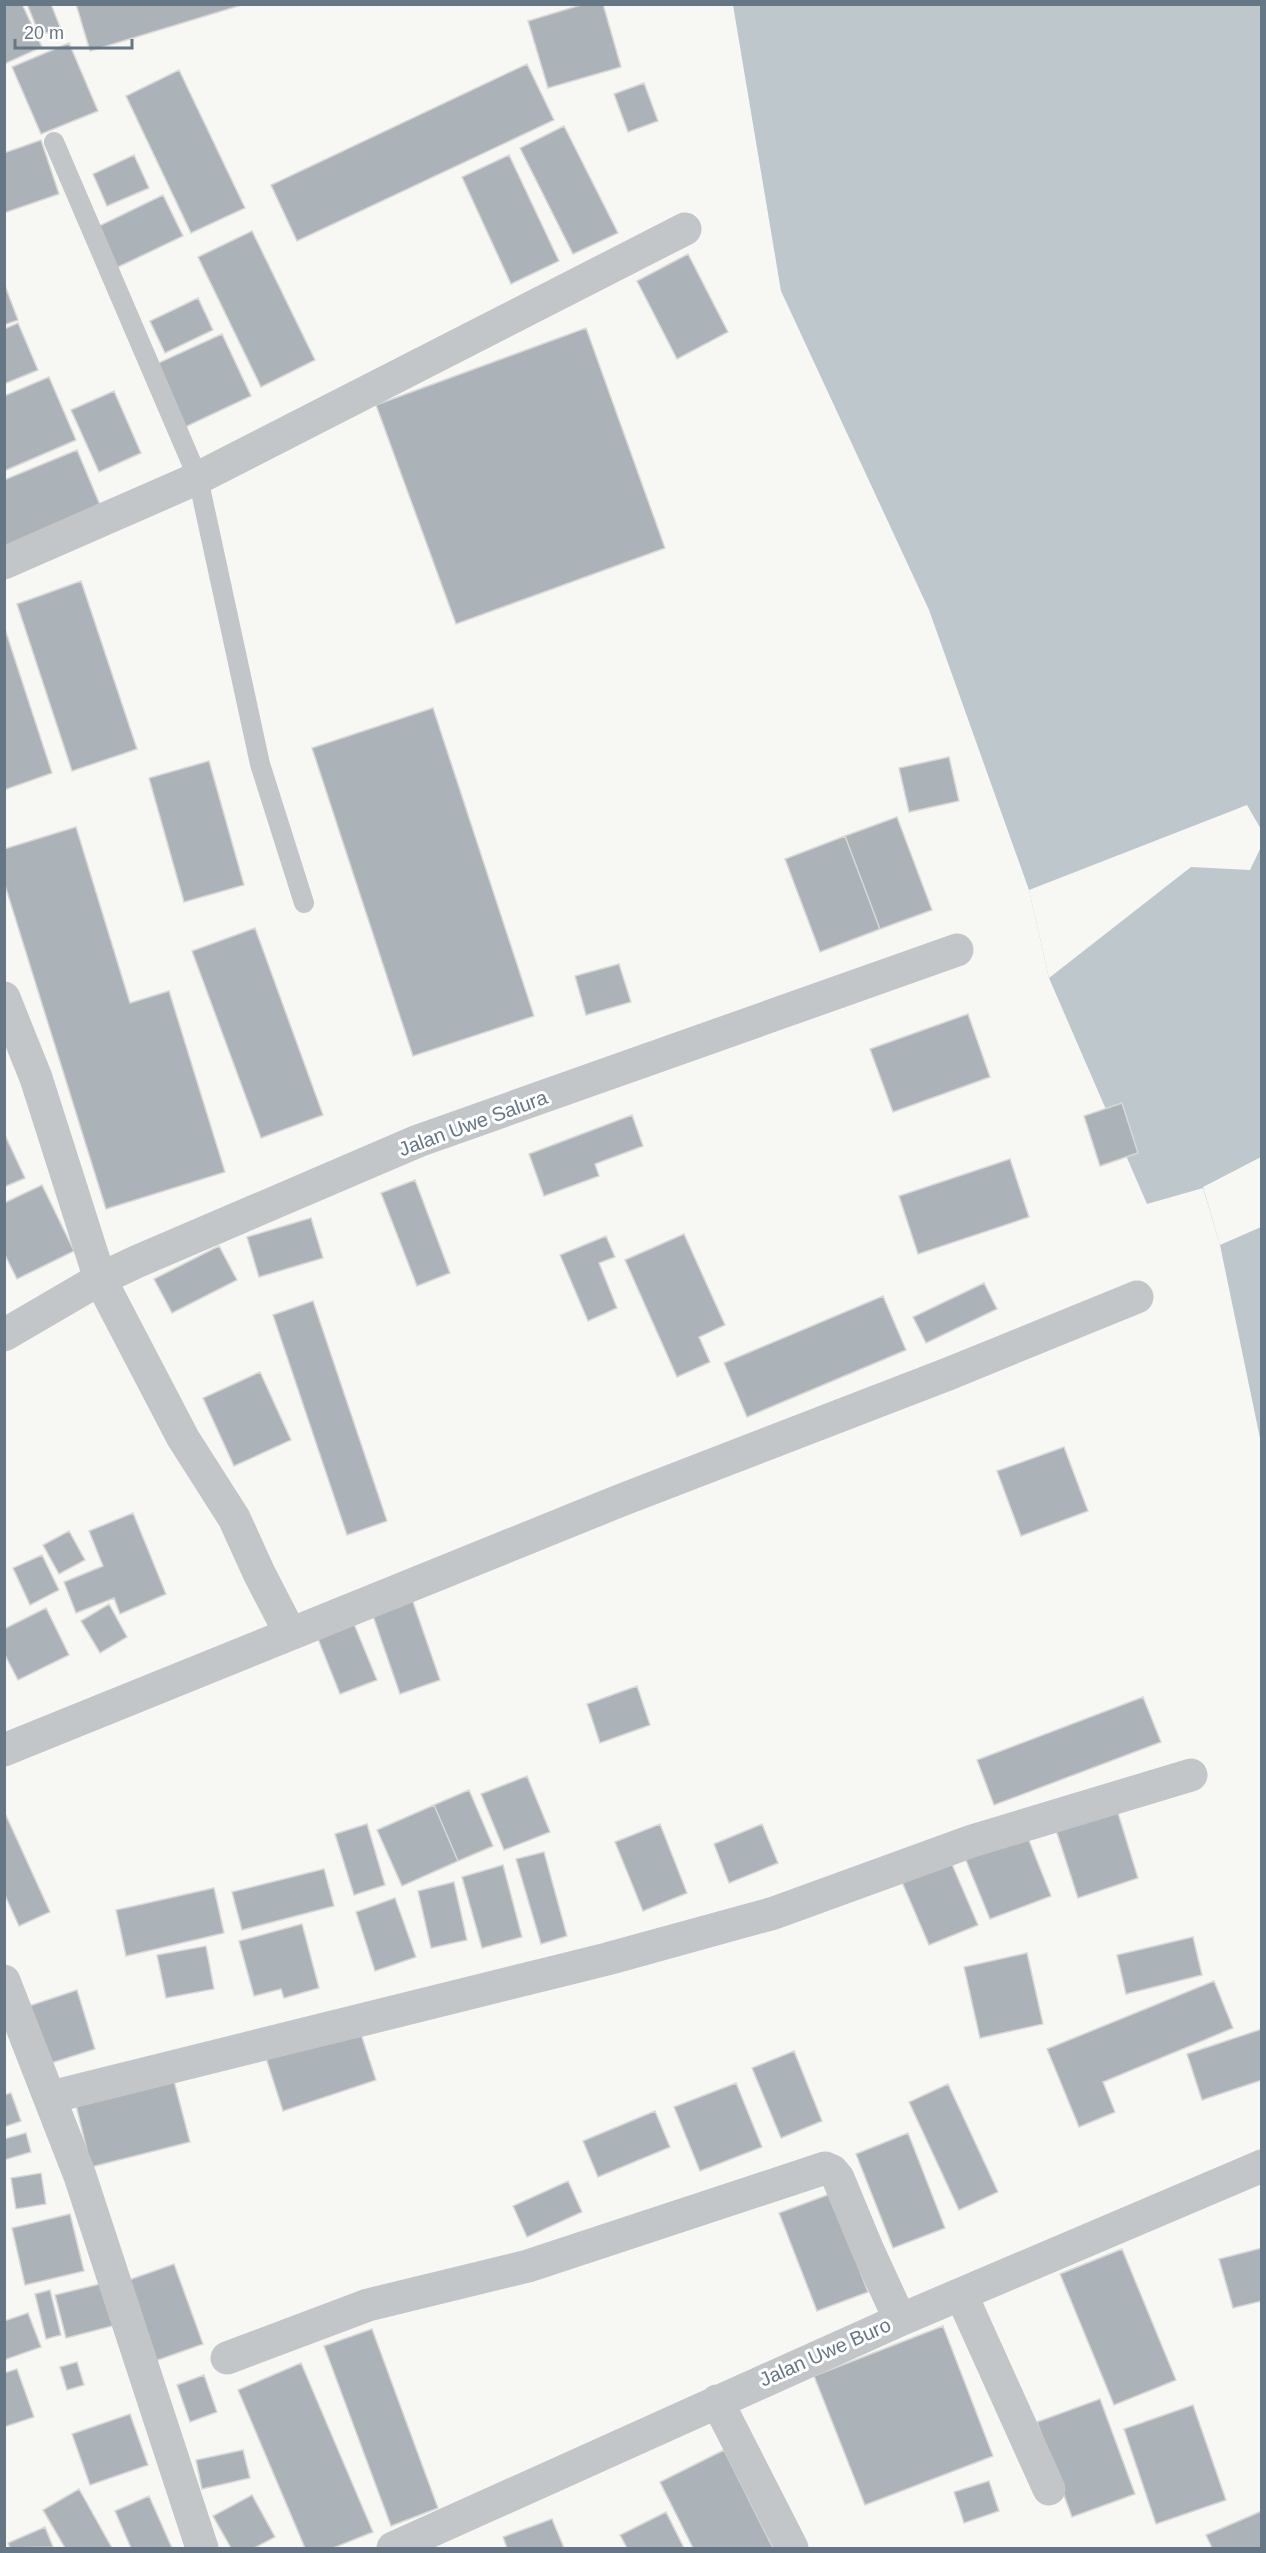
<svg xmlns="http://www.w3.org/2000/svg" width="1266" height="2553" viewBox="0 0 1266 2553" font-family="Arial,sans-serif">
  <rect width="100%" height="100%" fill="#f7f7f4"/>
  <path fill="#bdc7cc" d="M733,5h528v1438l-41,-198 -17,-57 -56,16 -98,-226 -20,-88 -100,-280 -148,-319z"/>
  <path fill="#f7f7f4" d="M1247,805l15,26 -1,16 -11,23 -59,-3 -142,111 -20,-88z
    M1261,1157v70l-41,18 -17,-58z"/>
  <path fill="#abb3b9" stroke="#d8d8d6" stroke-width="1.5" d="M4,4h18l20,43 -38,17z
    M27,4h24l9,23 -20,9z
    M76,4h169l-155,47z
    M584,4h19l18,63 -73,21 -20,-67z
    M69,43l29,68 -57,23 -29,-67z
    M527,64l27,56 -257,121 -26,-56z
    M179,70l66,138 -54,25 -65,-137z
    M644,83l14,38 -30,11 -14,-38z
    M564,126l54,107 -45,21 -53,-106z
    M41,140l18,54 -55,19v-60z
    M134,155l15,33 -42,18 -14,-32z
    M509,155l50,106 -48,23 -49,-107z
    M163,195l20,41 -67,32 -19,-41z
    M252,231l63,129 -54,27 -63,-130z
    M688,254l40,78 -51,27 -40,-78z
    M4,283l14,37 -14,5z
    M198,298l15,32 -48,23 -15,-32z
    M18,323l20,47 -34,14v-55z
    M586,328l79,220 -209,76 -80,-219z
    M222,334l29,62 -68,32 -29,-63z
    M49,377l27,63 -72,31v-75z
    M114,391l27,62 -42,19 -28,-62z
    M77,450l26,62 -99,42v-74z
    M81,581l56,168 -65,22 -55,-167z
    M4,626l48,147 -48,17z
    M433,708l101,308 -121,40 -101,-308z
    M949,757l10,44 -50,11 -10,-44z
    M209,761l35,124 -60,17 -35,-124z
    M897,817l35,93 -52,19 -35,-93z
    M76,827l54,176 39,-12 56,181 -119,37 -102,-327v-33z
    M845,836l35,93 -60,23 -35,-93z
    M255,928l68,187 -62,23 -69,-187z
    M619,964l12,38 -45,13 -11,-39z
    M968,1014l22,63 -97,35 -23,-63z
    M1122,1103l16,50 -38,13 -16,-50z
    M632,1115l11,31 -48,18 4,12 -55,20 -15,-42z
    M4,1133l21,45 -21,9z
    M1010,1159l19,58 -111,37 -19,-58z
    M415,1180l35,93 -33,13 -36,-93z
    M42,1185l32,66 -57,28 -13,-26v-50z
    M311,1218l12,40 -64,19 -12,-40z
    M684,1234l41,91 -26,12 11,25 -33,15 -52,-117z
    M606,1236l9,21 -16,6 18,45 -29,13 -28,-66z
    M219,1246l18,34 -65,33 -18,-34z
    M984,1283l13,26 -71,34 -13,-26z
    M883,1296l23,54 -159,67 -23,-54z
    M313,1301l74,220 -40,14 -74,-220z
    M260,1372l31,68 -57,26 -31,-68z
    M1064,1447l24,64 -67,25 -24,-65z
    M133,1513l33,81 -46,20 -6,-16 -38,15 -12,-31 39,-16 -14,-35z
    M69,1531l16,29 -26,14 -16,-29z
    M42,1555l17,35 -29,15 -17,-37z
    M412,1599l28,81 -40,14 -28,-81z
    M109,1604l18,33 -27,16 -19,-32z
    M46,1608l23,47 -51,25 -14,-27v-24z
    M354,1624l23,56 -37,14 -22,-55z
    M637,1686l13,39 -50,18 -13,-39z
    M1143,1697l18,45 -167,63 -17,-45z
    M527,1776l23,56 -46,18 -23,-56z
    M469,1790l24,56 -35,15 -24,-56z
    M434,1805l24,56 -56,25 -25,-56z
    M1117,1810l21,68 -60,20 -22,-68z
    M4,1811l46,101 -31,14 -15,-33z
    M367,1824l18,61 -31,10 -19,-61z
    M660,1824l27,69 -44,18 -28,-69z
    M762,1824l16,39 -49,20 -15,-39z
    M1026,1833l25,63 -61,23 -25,-61z
    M544,1852l23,84 -26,8 -25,-85z
    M951,1862l27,63 -49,20 -27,-63z
    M503,1865l19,72 -40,11 -20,-71z
    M324,1869l10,37 -92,24 -10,-38z
    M454,1882l13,58 -36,8 -13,-57z
    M214,1888l10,45 -98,23 -10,-46z
    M395,1898l21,59 -41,14 -19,-59z
    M302,1924l17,64 -35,10 -3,-9 -27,7 -15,-55z
    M1193,1937l9,38 -76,19 -9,-39z
    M206,1946l8,43 -48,9 -9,-43z
    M1027,1953l16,71 -63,14 -16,-71z
    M1214,1981l19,47 -130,54 12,30 -36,15 -32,-78z
    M77,1990l18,59 -47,15 -19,-58z
    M359,2028l17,52 -93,31 -17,-53z
    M1262,2029v51l-60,20 -15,-46z
    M794,2051l28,70 -41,17 -29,-70z
    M174,2081l16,61 -99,25 -15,-62z
    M736,2083l26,64 -62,24 -26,-64z
    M948,2084l50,108 -39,18 -50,-108z
    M11,2093l10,28 -17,6v-32z
    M655,2111l15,36 -72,30 -15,-36z
    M26,2133l5,19 -27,8v-21z
    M908,2133l37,95 -52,20 -37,-94z
    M41,2173l5,31 -30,5 -5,-31z
    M568,2181l14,31 -55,25 -14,-31z
    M830,2194l38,98 -51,19 -38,-98z
    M70,2214l14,57 -59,14 -13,-57z
    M1262,2248v53l-29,7 -14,-49z
    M1122,2249l54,131 -62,25 -54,-131z
    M174,2264l29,80 -48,17 -29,-80z
    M104,2283l12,42 -50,13 -11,-43z
    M50,2290l11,45 -15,4 -11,-45z
    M28,2313l13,34 -37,13v-39z
    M943,2326l50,130 -128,49 -51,-129z
    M372,2329l66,179 -47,18 -67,-180z
    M77,2362l7,23 -17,5 -7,-23z
    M301,2363l72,169 -40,16h-28l-67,-158z
    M17,2369l17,48 -30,10v-54z
    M204,2375l13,37 -27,10 -13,-37z
    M1100,2399l35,95 -63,23 -35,-95z
    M1193,2405l33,95 -70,24 -32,-95z
    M130,2414l18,51 -58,20 -18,-51z
    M243,2450l7,28 -48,11 -6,-29z
    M724,2450l49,98h-80l-33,-66z
    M989,2481l10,30 -35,12 -10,-31z
    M79,2489l33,59h-47l-22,-38z
    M252,2495l23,42 -21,11h-23l-18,-32z
    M149,2496l23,52h-41l-16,-37z
    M1262,2511v37h-50l-6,-13z
    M666,2512l18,36h-57l-7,-13z
    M552,2519l12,29h-57l-4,-11z
    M45,2527l8,20 -43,1 -2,-5z"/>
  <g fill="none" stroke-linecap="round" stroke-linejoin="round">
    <path stroke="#c2c6c9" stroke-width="20" d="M54,142l144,336 62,286 44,139"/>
    <path stroke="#c2c6c9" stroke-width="33" d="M4,563l194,-85 487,-249
      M4,998l32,80 64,201 83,159 51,80 25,55 31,60
      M4,1335l96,-56 36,-17 282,-121 539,-191
      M4,1750l615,-249 329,-127 189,-77
      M4,1981l76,195 122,372
      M51,2097l556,-138 167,-46 198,-72 219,-66
      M961,2294l88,195
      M227,2358l141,-53 160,-39 297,-98 7,3 6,7 29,70 33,72
      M717,2401l75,147
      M393,2548l507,-228 362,-154"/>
  </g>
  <g text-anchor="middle" stroke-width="6" stroke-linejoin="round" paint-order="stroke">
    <g font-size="20" fill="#657685" stroke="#fff">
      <text transform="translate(473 1123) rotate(-20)" y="7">Jalan Uwe Salura</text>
      <text transform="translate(825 2352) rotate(-24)" y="7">Jalan Uwe Buro</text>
    </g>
  </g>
  <rect width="1266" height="2553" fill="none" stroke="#657685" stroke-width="12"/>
  <path d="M15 39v9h117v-9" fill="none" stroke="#657685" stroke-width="3"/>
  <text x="24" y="39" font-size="18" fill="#657685" stroke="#ffffff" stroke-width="4.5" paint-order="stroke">20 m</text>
</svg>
